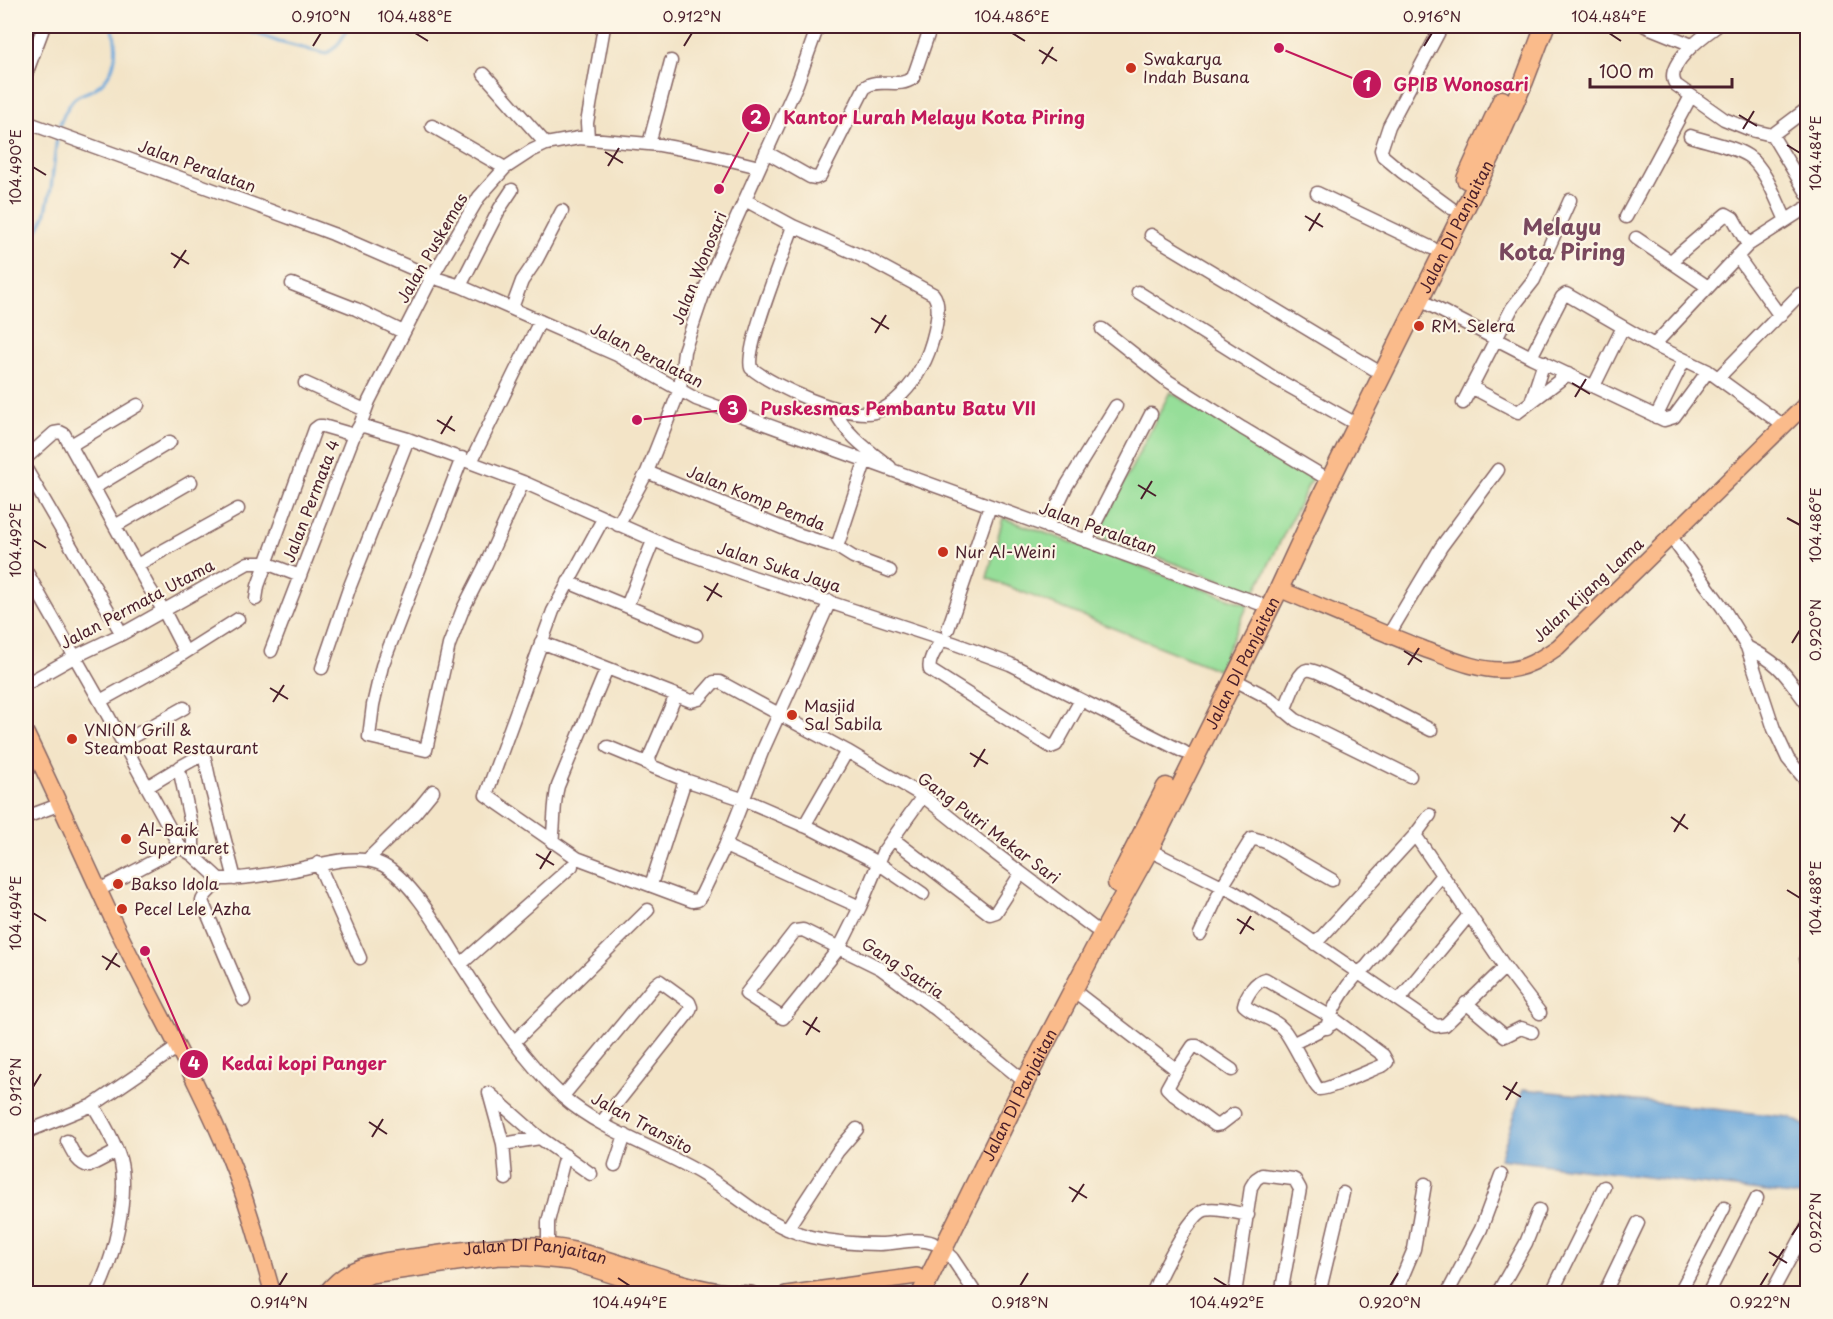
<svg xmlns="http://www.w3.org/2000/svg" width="1833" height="1319" viewBox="0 0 1833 1319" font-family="'Playpen Sans',sans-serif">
  <rect width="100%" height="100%" fill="#fcf5e5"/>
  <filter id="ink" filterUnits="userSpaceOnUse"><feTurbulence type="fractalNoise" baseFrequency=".0167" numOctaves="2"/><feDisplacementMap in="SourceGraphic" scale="12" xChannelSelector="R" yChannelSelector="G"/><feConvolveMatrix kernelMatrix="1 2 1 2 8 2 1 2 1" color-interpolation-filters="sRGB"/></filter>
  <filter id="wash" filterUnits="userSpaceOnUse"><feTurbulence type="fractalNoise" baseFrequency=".008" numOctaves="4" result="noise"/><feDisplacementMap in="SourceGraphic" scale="24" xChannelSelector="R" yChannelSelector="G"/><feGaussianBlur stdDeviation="1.35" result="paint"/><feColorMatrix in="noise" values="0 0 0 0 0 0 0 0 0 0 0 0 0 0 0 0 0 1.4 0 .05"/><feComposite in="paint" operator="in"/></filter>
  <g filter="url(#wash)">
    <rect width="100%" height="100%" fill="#f3e4c7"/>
    <path fill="#96de99" stroke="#707e62" stroke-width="1.5" d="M1170,392l143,84 -58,116 -158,-56z
      M1003,518l245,87 -30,65 -231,-92z"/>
    <path fill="#67a6da" stroke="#586282" stroke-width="1.5" d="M1523,1089l267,28 17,10v70l-307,-38z"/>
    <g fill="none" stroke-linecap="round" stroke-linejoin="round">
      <path stroke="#67a6da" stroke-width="3" d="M235,26l44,16 47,12c12,-7 18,-16 22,-28
        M58,130c3,-10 8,-21 15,-30 5,-6 14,-7 21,-11 23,-14 25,-40 18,-63
        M26,252l19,-36 6,-28 6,-51"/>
    </g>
  </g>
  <g filter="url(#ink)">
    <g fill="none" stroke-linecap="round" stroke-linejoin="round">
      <g stroke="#856462" stroke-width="15">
        <path id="minor" d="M97,26h1
          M1442,26l-53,100 -8,24 2,6 19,16 49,36
          M1645,26l47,19
          M1717,26c-14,10 -55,40 -41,59l48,34 27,11 21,5 36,-27
          M26,74l18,-48
          M484,74l62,70
          M26,122l229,83 78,29 99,43 28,9 157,69 79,44 562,204
          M432,126l73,42
          M1772,135l24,40 12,-8
          M1690,136c19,6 42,10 58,20 17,11 29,46 38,64
          M588,138l-1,-15 17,-96
          M649,144l22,-83
          M766,152l44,25 6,1 4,-2 45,-89c14,-10 34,2 48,-9l18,-52
          M1796,175l12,20
          M1317,193l115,55
          M745,200l48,26c-8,25 -49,123 -42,142 23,19 95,51 124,44 19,-5 38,-28 46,-44 9,-15 24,-60 12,-74l-63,-34 -77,-34
          M1626,217l65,-121
          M1151,235l223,134
          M1636,238l72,49
          M1737,256l43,60
          M1671,261l55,-47 7,4 15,27
          M292,284l64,25 47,23
          M460,286l40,-78 12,-18
          M1138,292l138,87 73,41
          M1420,300l111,57 133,63 10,-3 34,-46
          M512,308l10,-27 15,-22 25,-48
          M1102,329l66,52 74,47 79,47
          M1654,345l94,-100 56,-36
          M1531,357l31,-60 4,-3 88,51 54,26 76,55
          M1718,378l82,-84
          M305,383l60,27
          M1594,386l29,-59
          M1471,387l47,25 50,-38
          M1531,402l13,-40
          M1463,403l49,-95 22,-28 36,-80
          M833,408c13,27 34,41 57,59
          M1656,417l28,-57
          M360,425l48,14 115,43 149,66 81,29 200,66 57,21 174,88
          M71,445l67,-40
          M26,458l28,-25 6,-1 4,2 84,152 16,25 21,41
          M462,458l-80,208 -9,39 -4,32 57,13 23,-105 14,-36 23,-45 37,-82
          M471,462l69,-141
          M26,469l96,165
          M647,472l150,62 40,13 28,-85
          M95,487l75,-45
          M603,519l-50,92 -67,184 91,63 115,43 6,-1 4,-6 23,-48 37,-94 68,-151
          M618,525l29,-53 33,-83 4,-38 22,-65 91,-202 21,-58
          M115,526l76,-44
          M1047,527l20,-42 49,-79
          M1671,537l52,71 24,39 27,82 14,30 20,24
          M1086,541l65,-127
          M837,547l16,10 37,14
          M137,565l101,-56
          M26,571l74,130 80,146
          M568,582l128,53
          M256,599l2,-13 57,-157 4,-3h4l31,9
          M627,606l26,-65
          M948,629l42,-123
          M1388,636l53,-89 57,-77
          M942,640c-5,8 -15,20 -12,30l121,77 5,-2 25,-45
          M541,642l150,59 8,-2 15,-17h6l127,69 76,45 61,49 110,83
          M1747,647c36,18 38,28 61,58
          M271,651l83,-216 6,-10 9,-24 63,-124 47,-80 26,-29 26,-17 15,-7 33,-6 81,7 38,7 61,15
          M322,668l28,-82 58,-147
          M1233,679l38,20 25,21 114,56
          M26,684l48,-27 48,-23 126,-71h18l34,13
          M676,695l-27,63 2,8 34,14 60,20 69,30 64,33 45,31
          M100,701l67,-37 71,-45
          M1284,711c4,-9 14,-40 23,-41 6,-1 14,4 19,6l105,54
          M123,742l61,-34
          M608,747l41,17
          M180,767l18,-10 7,2 6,28 24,92
          M181,777l12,57v21
          M147,787l28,-17
          M923,796l-40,56 -23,55 -20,40 -57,71 -37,-24 49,-63 8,-1 77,38 57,42 82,67
          M26,817l35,-13
          M804,826l43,-75
          M1415,835l15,-20
          M893,839l97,75 6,-2 25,-39
          M552,842c3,-19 1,-38 6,-56l49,-118
          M725,846l135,61
          M1143,847l91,45 62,38 140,96 9,-1 60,-58
          M367,860l48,-47 18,-22
          M318,863l42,95
          M219,879c-4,8 -16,16 -17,22l42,99
          M651,885l34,-105
          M99,890l81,-43 13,8 26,24h8c22,-1 45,-5 67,-9 26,-5 64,-18 89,-5 31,17 59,69 78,99 30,47 61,95 102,133 40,35 94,50 139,77 38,22 63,52 109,63 21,5 46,7 68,7 17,0 38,-7 54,-1
          M1200,934l23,-49 29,-47 14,4 66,38
          M1315,944l100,-109 90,132 35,46
          M1806,959h2
          M461,964l111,-98
          M1265,979l68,39 50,37 4,7 -3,3c-9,3 -59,26 -65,24 -5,-2 -27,-51 -36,-60 -10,-12 -28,-13 -39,-24 2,-10 12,-24 21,-26z
          M1073,990l104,80 -10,18 7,7 41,30 6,-1 13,-10
          M1399,1000l70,-85
          M1466,1003l39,33 16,-8 11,4
          M1327,1028c3,-18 23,-50 39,-61l76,-92
          M514,1042l134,-132
          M1294,1043l38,-19
          M1177,1070l16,-24h4l35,24
          M489,1093l51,45 51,36
          M489,1093l14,51 3,35
          M563,1096l92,-111 5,-4 29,21 2,5 -2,5 -88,111
          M93,1105c11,18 21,35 27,54 10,37 -7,102 -24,135
          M26,1132l67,-27 85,-58
          M67,1141c5,9 10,23 22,25l27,-14
          M503,1144l37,-6
          M615,1165l10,-30
          M787,1229l51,-78 19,-22
          M548,1247v-25l17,-67
          M942,1249l10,9 24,36
          M1152,1294c7,-17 37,-79 53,-84 12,-3 31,3 43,5
          M1235,1294l16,-107 5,-8 6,-4 31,4 2,1 5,9 -19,105
          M1319,1294l24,-101
          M1395,1294l19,-45 11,-65
          M1447,1294l34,-65 20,-54
          M1503,1294l-3,-3 1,-4 25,-44 13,-33
          M1551,1294l53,-107
          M1604,1294l34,-71
          M1679,1294l45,-86
          M1708,1294l49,-96
          M1771,1294l37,-69"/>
      </g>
      <g stroke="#856462" stroke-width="18">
        <g id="major">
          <path d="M1279,589c48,20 96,41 145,60 25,9 53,22 80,21 20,0 38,-12 54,-23l250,-245"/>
          <path d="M26,733c29,60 56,121 84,181 39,83 86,161 120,245 18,44 30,90 43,135"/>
          <path id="s1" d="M325,1294c25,-33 57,-33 94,-38 51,-7 104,-18 155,-6 49,11 95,33 145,41 11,2 22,2 32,3"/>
          <path d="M342,1294l12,-11 17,-8 128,-18 30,1 42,4 100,32"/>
          <path d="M786,1294l131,-18"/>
        </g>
      </g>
      <g stroke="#856462" stroke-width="21">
        <g id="highway">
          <path d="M1466,179l36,-79"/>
          <path d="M1117,883l49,-96"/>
          <path id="s2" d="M921,1294l105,-214 79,-151 44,-79 130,-261 42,-91 172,-346 31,-71 21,-55"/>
        </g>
      </g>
      <use href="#minor" stroke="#fff" stroke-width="12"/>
      <use href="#major" stroke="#fabb8b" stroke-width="15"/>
      <use href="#highway" stroke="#fabb8b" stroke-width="18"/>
    </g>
  </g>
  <path fill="none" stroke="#4a1f2b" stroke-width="2" d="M415,33l13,8M1012,33l13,8M1609,33l12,8M313,46l8,-13M684,46l8,-13M1424,46l8,-13M1039,50l18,11M1042,64l11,-17M1739,115l18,11M1743,129l11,-18M1787,145l13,8M605,152l18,11M608,166l11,-18M33,167l13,8M1305,216l18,11M1309,231l11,-18M171,253l18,11M174,268l12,-18M871,318l18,11M875,333l11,-18M1572,383l18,11M1575,397l11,-18M437,420l18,11M441,434l11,-18M1138,485l18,11M1141,499l11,-18M1787,518l13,7M33,540l13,8M704,586l18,11M707,601l11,-18M1792,643l8,-13M1404,651l18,11M1408,665l11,-17M270,688l18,11M273,702l11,-17M970,753l18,11M974,767l11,-18M1671,817l17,12M1674,832l11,-18M536,854l18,11M540,869l11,-18M1787,890l13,8M33,913l13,8M1237,919l17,11M1240,934l11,-18M102,956l18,11M106,970l11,-17M803,1021l17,11M806,1035l11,-18M1503,1086l18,11M33,1087l8,-13M1506,1100l11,-18M369,1122l18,12M372,1137l11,-18M1069,1187l18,11M1072,1202l12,-18M1792,1235l8,-12M1769,1252l18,11M1773,1266l11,-17M618,1278l12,8M1214,1278l13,8M279,1286l8,-13M1020,1286l8,-13M1390,1286l8,-13M1760,1286l8,-13"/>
  <g fill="#c8321e" stroke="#fcf5e5" stroke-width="2">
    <circle cx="1131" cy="68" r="6"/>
    <circle cx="1419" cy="326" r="6"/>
    <circle cx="943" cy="552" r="6"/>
    <circle cx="792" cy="715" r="6"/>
    <circle cx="72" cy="739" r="6"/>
    <circle cx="126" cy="839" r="6"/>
    <circle cx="118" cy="884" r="6"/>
    <circle cx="122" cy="909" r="6"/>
  </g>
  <g text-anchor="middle" stroke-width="4.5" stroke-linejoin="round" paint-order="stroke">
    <g font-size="16" fill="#4a1f2b" stroke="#fcf5e5" text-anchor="start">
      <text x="1143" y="65">Swakarya<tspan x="1143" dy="18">Indah Busana</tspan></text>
      <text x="1431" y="332">RM. Selera</text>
      <text x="955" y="558">Nur Al-Weini</text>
      <text x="804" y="712">Masjid<tspan x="804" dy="18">Sal Sabila</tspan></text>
      <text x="84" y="736">VNION Grill &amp;<tspan x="84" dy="18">Steamboat Restaurant</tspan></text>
      <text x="138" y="836">Al-Baik<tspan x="138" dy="18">Supermaret</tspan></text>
      <text x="130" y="890">Bakso Idola</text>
      <text x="134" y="915">Pecel Lele Azha</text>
    </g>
    <g font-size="16" fill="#4a1f2b" stroke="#fcf5e5">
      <text transform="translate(197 166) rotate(20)" y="6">Jalan Peralatan</text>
      <text dy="6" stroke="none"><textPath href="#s2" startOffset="1194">Jalan DI Panjaitan</textPath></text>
      <text transform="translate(432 248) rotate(-60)" y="6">Jalan Puskemas</text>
      <text transform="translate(699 268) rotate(-68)" y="6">Jalan Wonosari</text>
      <text transform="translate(647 355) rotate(27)" y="6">Jalan Peralatan</text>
      <text transform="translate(756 498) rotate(22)" y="6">Jalan Komp Pemda</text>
      <text transform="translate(311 501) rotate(-69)" y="6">Jalan Permata 4</text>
      <text transform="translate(1098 528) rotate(20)" y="6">Jalan Peralatan</text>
      <text transform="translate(779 567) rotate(18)" y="6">Jalan Suka Jaya</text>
      <text transform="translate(1588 590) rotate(-43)" y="6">Jalan Kijang Lama</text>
      <text transform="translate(137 604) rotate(-28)" y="6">Jalan Permata Utama</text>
      <text dy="6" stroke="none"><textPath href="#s2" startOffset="708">Jalan DI Panjaitan</textPath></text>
      <text transform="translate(989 828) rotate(37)" y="6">Gang Putri Mekar Sari</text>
      <text transform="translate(903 968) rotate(34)" y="6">Gang Satria</text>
      <text dy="6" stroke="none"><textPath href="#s2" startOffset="222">Jalan DI Panjaitan</textPath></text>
      <text transform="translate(642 1123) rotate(28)" y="6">Jalan Transito</text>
      <text dy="6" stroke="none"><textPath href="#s1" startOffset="222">Jalan DI Panjaitan</textPath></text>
    </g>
    <g font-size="22" font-weight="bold" fill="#79485e" stroke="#fcf5e5">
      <text x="1562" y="235">Melayu<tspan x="1562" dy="25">Kota Piring</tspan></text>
    </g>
  </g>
  <path fill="none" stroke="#c2185b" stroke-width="2" d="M1279 48L1367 84M719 189L756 118M637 420L733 409M145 951L194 1064"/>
  <g fill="#c2185b" stroke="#fcf5e5" stroke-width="2">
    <circle cx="1279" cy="48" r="6"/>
    <circle cx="719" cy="189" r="6"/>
    <circle cx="637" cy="420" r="6"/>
    <circle cx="145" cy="951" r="6"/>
    <circle cx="1367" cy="84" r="15"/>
    <circle cx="756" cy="118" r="15"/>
    <circle cx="733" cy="409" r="15"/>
    <circle cx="194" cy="1064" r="15"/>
  </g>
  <g font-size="18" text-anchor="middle" font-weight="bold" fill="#fff">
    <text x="1367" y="91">1</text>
    <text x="756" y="124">2</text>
    <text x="733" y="415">3</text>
    <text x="194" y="1070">4</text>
  </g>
  <g font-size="18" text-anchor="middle" font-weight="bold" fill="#c2185b" stroke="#fcf5e5" stroke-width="4.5" stroke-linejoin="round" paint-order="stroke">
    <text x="1461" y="91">GPIB Wonosari</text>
    <text x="934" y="124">Kantor Lurah Melayu Kota Piring</text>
    <text x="898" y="415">Puskesmas Pembantu Batu VII</text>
    <text x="304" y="1070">Kedai kopi Panger</text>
  </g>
  <rect width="1833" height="1319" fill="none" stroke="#fcf5e5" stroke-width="66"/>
  <path d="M1590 78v9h142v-9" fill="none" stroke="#4a1f2b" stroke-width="3"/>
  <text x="1599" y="78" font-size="18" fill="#4a1f2b" stroke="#fcf5e5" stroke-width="4.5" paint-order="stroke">100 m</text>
  <rect x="33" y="33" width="1767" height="1253" fill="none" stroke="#4a1f2b" stroke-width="2"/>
  <g font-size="15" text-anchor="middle" fill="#4a1f2b">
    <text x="321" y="22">0.910°N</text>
    <text x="415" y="22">104.488°E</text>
    <text x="692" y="22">0.912°N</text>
    <text x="1012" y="22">104.486°E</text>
    <text x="1432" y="22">0.916°N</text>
    <text x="1609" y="22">104.484°E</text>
    <text transform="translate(1816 153) rotate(-90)" y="5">104.484°E</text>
    <text transform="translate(16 167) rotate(-90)" y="5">104.490°E</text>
    <text transform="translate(1816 525) rotate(-90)" y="5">104.486°E</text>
    <text transform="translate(16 540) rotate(-90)" y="5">104.492°E</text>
    <text transform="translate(1816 630) rotate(-90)" y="5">0.920°N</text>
    <text transform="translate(1816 898) rotate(-90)" y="5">104.488°E</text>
    <text transform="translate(16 913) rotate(-90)" y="5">104.494°E</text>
    <text transform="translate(16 1087) rotate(-90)" y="5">0.912°N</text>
    <text transform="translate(1816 1223) rotate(-90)" y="5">0.922°N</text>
    <text x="279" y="1308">0.914°N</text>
    <text x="630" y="1308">104.494°E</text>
    <text x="1020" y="1308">0.918°N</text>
    <text x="1227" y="1308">104.492°E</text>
    <text x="1390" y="1308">0.920°N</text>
    <text x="1760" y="1308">0.922°N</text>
  </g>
</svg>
